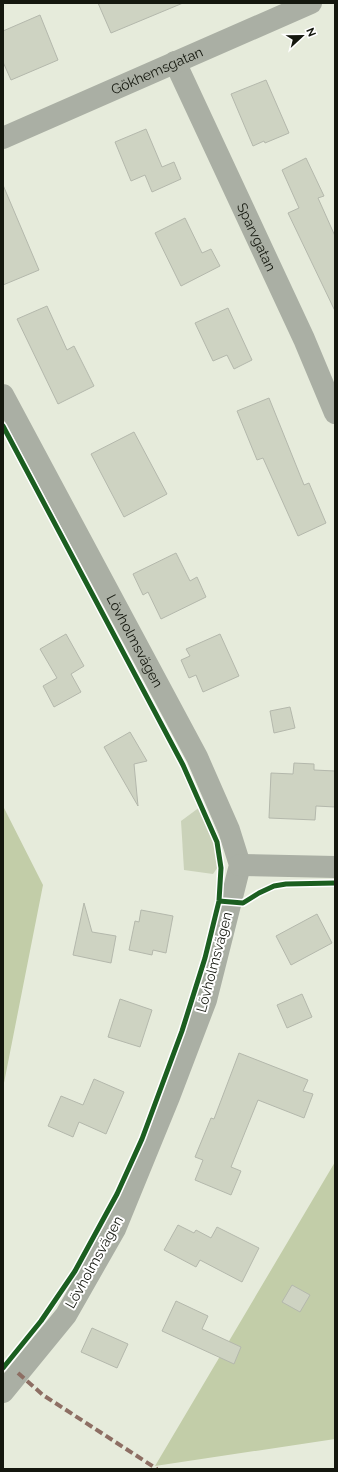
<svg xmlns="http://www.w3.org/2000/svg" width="338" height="1472" viewBox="0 0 338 1472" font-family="Raleway,sans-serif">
  <rect width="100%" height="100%" fill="#e6ebdb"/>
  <path fill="#cad2b9" d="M204,804l17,36 1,21 -9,13 -29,-4 -3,-49z"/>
  <path fill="#c2cda8" d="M3,806l40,79 -40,203z
    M335,1162v277l-180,27z"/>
  <path fill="#ced3c2" stroke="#b4b8ac" d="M98,3h85l-72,30z
    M40,15l18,45 -47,20 -8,-18v-31z
    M266,80l23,53 -24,10 -1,-2 -11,5 -22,-52z
    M146,129l16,38 12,-5 7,17 -29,13 -7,-17 -14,6 -16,-39z
    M306,158l18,38 -6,2 17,38v75l-47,-98 11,-5 -17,-38z
    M3,185l36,85 -36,15z
    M185,218l17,35 9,-4 9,17 -39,20 -26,-53z
    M47,306l20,44 7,-4 20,40 -36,18 -41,-85z
    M228,308l24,52 -18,9 -7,-14 -14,6 -18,-38z
    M269,398l35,87 5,-2 17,40 -28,13 -35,-78 -6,2 -20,-49z
    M134,432l33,62 -43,23 -33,-63z
    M176,553l14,28 7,-4 9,20 -45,22 -13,-27 -5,3 -10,-21z
    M66,634l18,32 -13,8 10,18 -27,15 -11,-21 14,-8 -17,-29z
    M220,634l19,42 -36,16 -7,-17 -7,3 -8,-18 9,-4 -4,-7z
    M290,707l5,21 -21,5 -4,-22z
    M130,732l17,29 -13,3 4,42 -34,-59z
    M294,763l20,1v6l21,1v36l-19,-1 -1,14 -46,-2 2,-45 22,1z
    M84,903l8,29 24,4 -5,27 -38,-8z
    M141,910l32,6 -7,37 -13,-3 -1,5 -23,-5 6,-29 4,1z
    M317,914l15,29 -41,22 -15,-29z
    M302,994l10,23 -25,11 -10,-23z
    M120,999l32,11 -12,37 -32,-10z
    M239,1053l69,27 -5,11 10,3 -9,24 -46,-18 -27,67 10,4 -10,24 -36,-15 8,-20 -8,-3 16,-39 3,1z
    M94,1079l30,13 -18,42 -27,-12 -6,15 -25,-11 13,-30 22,9z
    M178,1225l16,8 2,-3 15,8 6,-11 42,21 -17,34 -42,-22 -4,7 -32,-17z
    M292,1285l18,10 -10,17 -18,-10z
    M176,1301l32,15 -6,13 39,18 -7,17 -72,-33z
    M92,1328l36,16 -11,24 -36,-16z"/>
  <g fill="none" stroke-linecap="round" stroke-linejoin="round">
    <g stroke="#aaafa4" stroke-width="22">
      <path id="s1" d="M175,62l129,277 31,74"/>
      <path id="s2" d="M3,138l308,-135"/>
      <path id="s3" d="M3,395l194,362 32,73 11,35 -34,135 -37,97 -54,132 -49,86 -63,77"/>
      <path d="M240,865l95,2"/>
    </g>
    <path stroke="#8d6e63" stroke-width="4" stroke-dasharray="8 4" stroke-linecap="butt" d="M18,1373l25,22 114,74"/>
    <g stroke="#fff" stroke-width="8">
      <path id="cycleway" d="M3,426l180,339 34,77 4,26 -2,33 -14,57 -23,73 -40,108 -25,55 -42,77 -34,50 -38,47
        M219,901l24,2 16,-10 15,-7 12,-2 49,-1"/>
    </g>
    <use href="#cycleway" stroke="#1b5e20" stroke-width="5"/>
  </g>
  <g text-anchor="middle" stroke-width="4" stroke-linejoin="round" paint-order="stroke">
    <g font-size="14" fill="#14170e" stroke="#fff">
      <text dy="5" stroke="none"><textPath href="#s2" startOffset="168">Gökhemsgatan</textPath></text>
      <text dy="5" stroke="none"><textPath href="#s1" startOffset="193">Sparvgatan</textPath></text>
      <text dy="5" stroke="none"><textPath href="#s3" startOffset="279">Lövholmsvägen</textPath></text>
      <text transform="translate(214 962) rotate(-75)" y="5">Lövholmsvägen</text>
      <text transform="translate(94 1262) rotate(-61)" y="5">Lövholmsvägen</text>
    </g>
  </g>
  <rect width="338" height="1472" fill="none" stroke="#14170e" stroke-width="8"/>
  <g transform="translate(302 36) rotate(68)" stroke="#ffffff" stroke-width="3" paint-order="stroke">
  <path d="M0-3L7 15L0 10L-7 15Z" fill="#14170e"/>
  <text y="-6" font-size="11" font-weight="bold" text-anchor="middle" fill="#14170e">N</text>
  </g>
</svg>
